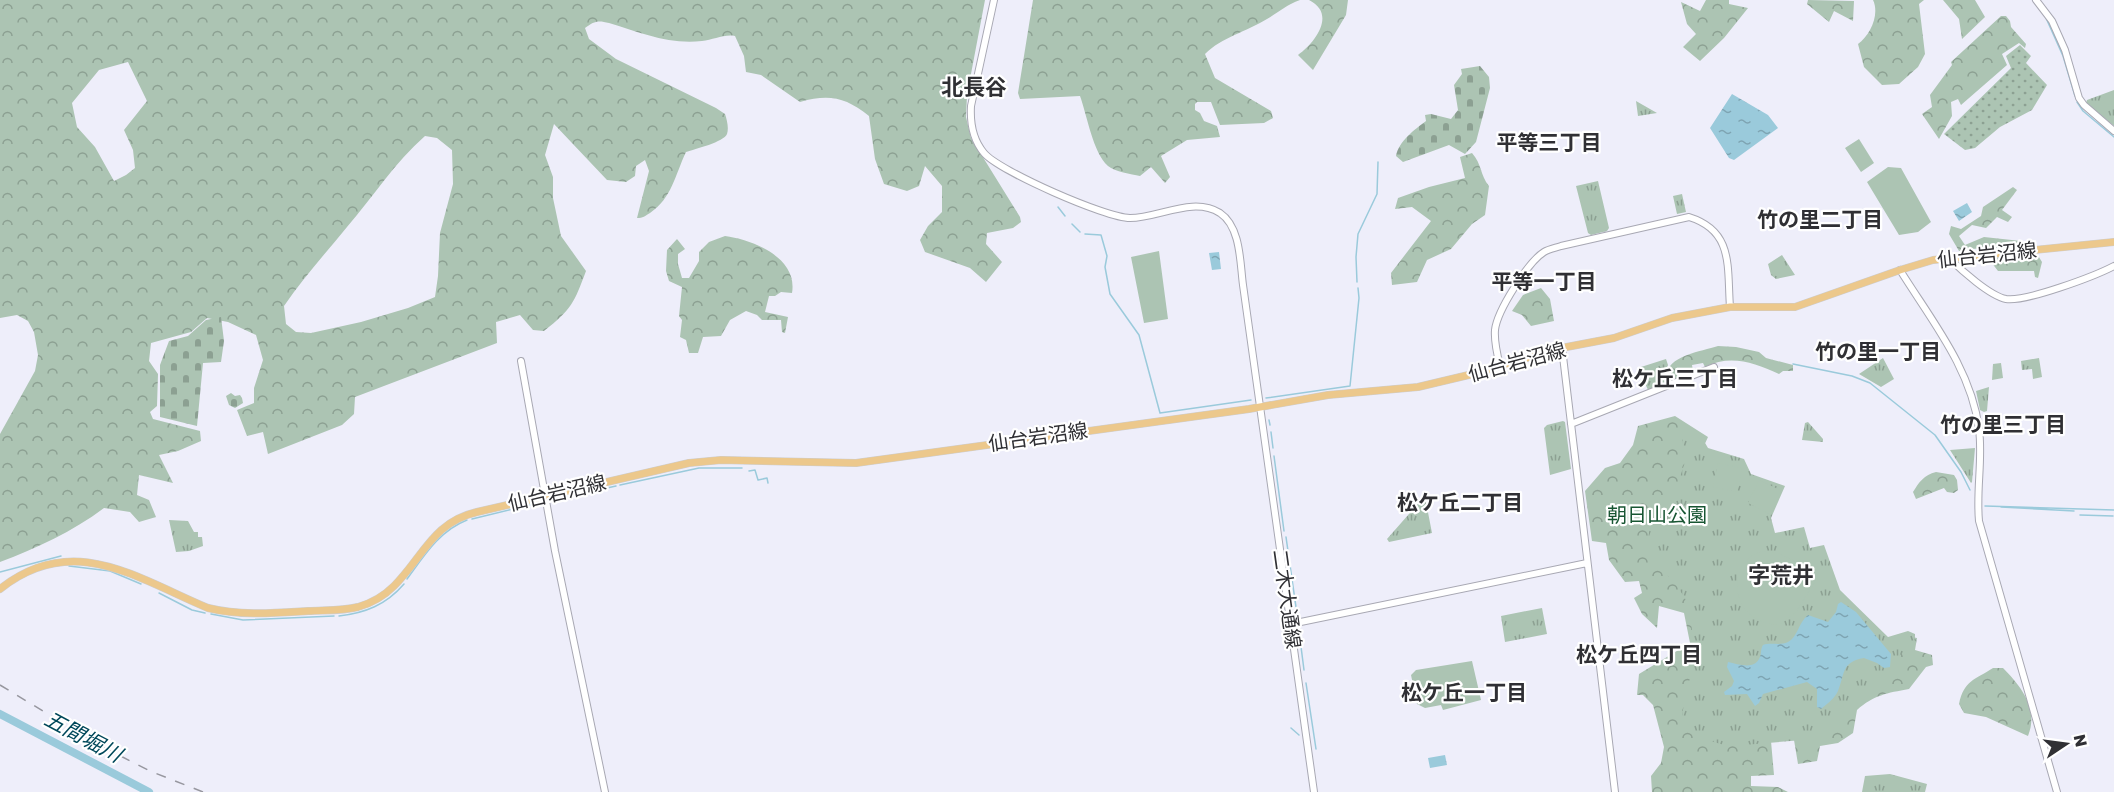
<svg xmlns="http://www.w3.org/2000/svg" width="2114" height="792" viewBox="0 0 2114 792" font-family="'Golos Text','Noto Sans JP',sans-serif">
  <defs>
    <pattern id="grass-dots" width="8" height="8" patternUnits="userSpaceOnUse" patternTransform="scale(1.5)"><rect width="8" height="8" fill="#acc4b3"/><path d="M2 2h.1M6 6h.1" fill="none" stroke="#8ca092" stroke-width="1.8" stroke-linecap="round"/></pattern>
    <pattern id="forest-crowns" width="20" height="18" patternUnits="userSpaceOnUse" patternTransform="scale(1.5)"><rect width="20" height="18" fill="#acc4b3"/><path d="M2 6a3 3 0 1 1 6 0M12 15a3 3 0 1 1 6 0" fill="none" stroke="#8ca092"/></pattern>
    <pattern id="cemetery-stones" width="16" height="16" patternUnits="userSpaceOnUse" patternTransform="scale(1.5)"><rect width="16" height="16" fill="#acc4b3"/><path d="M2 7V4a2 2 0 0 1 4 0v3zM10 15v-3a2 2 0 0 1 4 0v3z" fill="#8ca092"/></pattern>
    <pattern id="park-tufts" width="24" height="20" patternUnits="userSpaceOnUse" patternTransform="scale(1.5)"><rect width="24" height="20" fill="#acc4b3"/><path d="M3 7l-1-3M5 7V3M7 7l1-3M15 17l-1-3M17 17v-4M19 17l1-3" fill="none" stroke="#8ca092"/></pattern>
    <pattern id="water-ripples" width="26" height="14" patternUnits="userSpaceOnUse" patternTransform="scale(1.5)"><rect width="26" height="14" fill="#9acadb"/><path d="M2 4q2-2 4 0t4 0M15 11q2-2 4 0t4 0" fill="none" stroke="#7ea4b2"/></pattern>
  </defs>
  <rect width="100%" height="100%" fill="#eeeefa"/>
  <path fill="url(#grass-dots)" d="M2020,45l11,11 -5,7 21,22 -15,25 -32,17 -25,21 -10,2 -21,-16 67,-66 -5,-12z"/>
  <path fill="url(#forest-crowns)" fill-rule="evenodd" d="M0,0h985l-18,95 -1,22 5,21 49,79 1,5 -8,6 -26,5 -1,11 16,18 -16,20 -16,-14 -45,-16 -5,-12 8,-14 14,-14v-26l-17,-20 -6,20 -12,5 -23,-7 -9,-25 -6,-43c-24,-19 -40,-22 -69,-14l-39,-27 -15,-3 -2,-16 -9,-20c-11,-2 -22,4 -33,5 -33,4 -63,-9 -93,-18 -11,-3 -15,-2 -24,5l4,11 27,20 100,49 9,6c2,6 4,14 2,20 -3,8 -32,15 -41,18 -11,23 -14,46 -36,61 -5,3 -7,5 -13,5l12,-47 -4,-11 -9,6 -1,10 -9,6 -19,-2 -53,-56 -9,31 8,22v21l8,38 25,35c-12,32 -14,38 -42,60l-11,-1 -13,-15 -24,7 1,21 -142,54 -1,17 -12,11 -74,29 -5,-22 -16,4 -10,-26 17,-7v-15l9,-28 -7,-25 -28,-13 -21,-4 -16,14 -40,11 -2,18 9,13 -1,32 -7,6 3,7 47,12 1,10 -23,10 -19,4 14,28 -34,-8 -2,20 12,5 7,17 -17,5 -9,-10 -26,-4c-32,24 -67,40 -104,54v-128l35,-63 3,-16 -4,-23 -6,-11 -11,-6 -17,3zM128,62l19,39 -23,29 9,20 2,18 -9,7 -12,6 -19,-34 -18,-20 -5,-24 27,-33zM425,136l12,2 15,12 1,34 -13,49 -2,43 -3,21 -27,11 -47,14 -50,11 -15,-1 -10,-8 -2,-18c19,-28 41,-52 63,-79 26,-30 48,-65 78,-91z
    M1033,0h267c-14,5 -21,12 -33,19 -21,13 -45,18 -62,35l10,24 56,33 2,7 -9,5 -44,2 -9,-23h-14l-2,2v6l5,3 4,8 13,5 3,11 -33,3 -26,16 9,21 -5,6 -14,-16 -11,9c-9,-2 -25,-4 -32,-10 -15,-13 -21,-51 -28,-70l-60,3 -2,-6z
    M1309,0h39l-2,15 -33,55 -15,-15c17,-12 39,-41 11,-55z
    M1706,0h23v4l19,4 -24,30 -24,23 -17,-14 13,-13 -9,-10 -6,-22 19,9z
    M1808,0l46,1 -1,20 -19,-10 -5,11 -22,-18z
    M1873,0h51l-5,4 6,50 -7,13 -19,17 -17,1 -18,-18 -6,-23c12,-9 22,-29 15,-44z
    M1943,0h32l10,17 -23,22 -3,-20z
    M2001,16h5l4,5 1,6 15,17 -1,4 -6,-5 -17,11 5,11 -46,40 -3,-6 -7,3 1,14 -13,23 -17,-25 10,-7 -2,-12 22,-30 -1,-3z
    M1472,153c10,11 8,22 17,33l-4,29 -13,9 -21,25 -24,11 -10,22 -25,3 -1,-12 40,-52 -19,-14 -17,2 3,-11 31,-11 36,-9 -5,-21z
    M2013,187l4,3 -15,20 10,7 -4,5 -11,-5 -11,11 -14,-3 -13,11 6,9 19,-8 37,4v5c-22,2 -40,1 -62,5l-10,-17 2,-8 10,3 20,-13 2,-9z
    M725,236c29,4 73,22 67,57l-11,-1 -6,4h-6l-4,16 23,5 -3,16 -3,-1 -1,-12h-19l-5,-5 -11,-4 -16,9 -9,16 -18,1 -5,16h-9l-3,-13 -6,-3 2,-17 -3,-4 3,-29 -13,-6 -3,-10 1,-21 10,-11 8,10 -7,5v10l4,14h7l10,-17v-9l10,-10z
    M2037,254l5,8 -4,16 -3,-1 -1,-6h-36l-10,-13z
    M1541,288l9,11 4,22 -23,5 -9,-11 -10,-4 11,-16z
    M1718,346l18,1 23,5 7,6 27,7v6h-10l-4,3c-25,-11 -48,-20 -74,-7l-2,-4 -11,2 1,6 -26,11c-6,-26 33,-30 51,-36z
    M1675,416l33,21 -5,11 68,293 3,34 -23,1v10l27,1 10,5h-136l-1,-16 10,-13 3,-16 -11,-42 -10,-10h-6l2,-21 51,-31 -6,-30 -25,-7 -2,22 -15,-14 -8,-16 8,-5 -3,-12 -14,1 -16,-22 -3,-17 -14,-2 -7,-50 20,-23 15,-5 13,-18 5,-19z
    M1936,472l18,3 3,5 1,10 -4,3 -7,-1 -3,-4 -28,11 -3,-7c6,-10 11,-17 23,-20z
    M1902,635l15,3 -2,12 17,5 1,10 -7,2 -17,22c-22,4 -35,6 -52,21l-4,23 -15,10 -18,3 -3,15 -19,3 -4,-24z
    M1993,668h10c18,18 36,41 25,68l-42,-19 -22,-4 -5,-9c5,-24 16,-24 34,-36z"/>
  <path fill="url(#cemetery-stones)" d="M1480,66l9,11 1,11 -14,54 -11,12 -16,-9 -46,17 -7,-6c3,-15 18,-26 30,-35l-1,-6 6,-1 20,5 7,-9 -4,-25 8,-11 -1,-5z
    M221,317l3,24 -3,21 -18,1 -6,63 -37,-9v-52l9,-24 19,-5 18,-16z
    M231,393l4,3 5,-1 2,3 1,5 -8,5 -6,-3 -3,-9z"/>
  <path fill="url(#park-tufts)" d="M2114,90v36l-28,-23 1,-3z
    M1636,101l21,12 -19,3z
    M1598,181l11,47 -2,3 -16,4 -3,-2 -12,-47z
    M1682,194l4,18 -9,2 -4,-18z
    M1782,255l13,20 -19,4 -5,-4 -3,-11z
    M1883,358l11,21 -13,8 -22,-13z
    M2039,358l3,19 -9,2 -1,-10 -10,1 -1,-9z
    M1666,359l2,6 -2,5 3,13 -16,7h-5l-9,-20 2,-3z
    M2001,363l2,15 -11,2 1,-16z
    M1989,387l-2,24 -3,1 -4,-2 -4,-19z
    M1563,421l2,1 6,47 -21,6 -6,-47 3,-3z
    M1808,422l15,17v3l-21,-2 3,-17z
    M1696,432l5,4 7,12 36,11 7,15 34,12 -14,32 4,15 29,-6 6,21 14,-3 16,45 48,47 20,-6 7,3 -1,19 -14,1 -4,24 -47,27 -34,34 -84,7c-17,-2 -31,-11 -47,-15l-2,-17 13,-59 -4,-33 -6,-24 -13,-19 -19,-15 -5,-24 3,-21 27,-36 8,-24 -5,-25z
    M1975,448l-3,34 -1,1 -21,-33z
    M1423,498l3,4 6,31 -43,9 -2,-3z
    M169,520l19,1 6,11h4v5h4l1,9 -14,5 -13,1z
    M1542,608l5,26 -42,8 -4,-26z
    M1890,774l37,10 -2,8h-63l3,-16z"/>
  <path fill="#acc4b3" d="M1859,139l15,24 -13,9 -16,-24z
    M1888,167l13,1 30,54 -13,10 -19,3 -32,-53z
    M1159,251l9,68 -24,4 -13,-66z
    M1718,463l24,5 -5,24 -24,-5z
    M1759,480l23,11 -11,24 -23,-12z
    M1766,551l12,2 35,17 3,6v4l-20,32 -17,13c-54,-2 -53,-70 -13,-74z
    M1472,661l9,39 -38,10 -2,-5 -16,3 -8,-4 -6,-29 5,-5z"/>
  <path fill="url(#water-ripples)" d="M1732,94l36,21 10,13 -44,32 -5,-2 -19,-30z
    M1967,203l5,9 -13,9 -6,-10z
    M1219,252l2,17 -9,1 -3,-17z
    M1841,602l15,10 35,42 -1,13 -6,1 -7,-5 -13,-5c-23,4 -19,16 -26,33 -3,7 -11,13 -17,18l-4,-2v-18l-10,-7 -44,12 -4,9 -4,3 -8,-12 -22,1 -1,-3 8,-6 2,-5 -7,-14 1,-5c10,2 25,8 31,-3 3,-5 1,-9 4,-14 8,-3 17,1 25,-3 10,-5 10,-19 20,-27l20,7 8,-10 2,-8z
    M1445,755l2,10 -17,3 -2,-10z"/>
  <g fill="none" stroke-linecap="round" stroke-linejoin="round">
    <path stroke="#9acadb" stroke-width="1.5" d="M2046,18l17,38 12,40
      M2077,102l6,9 31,26
      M1058,207l7,9
      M1072,224l8,8
      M1085,234l16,1 6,21 -2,11 5,27 29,41 21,78 91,-13
      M1357,282l-1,-25 2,-23 19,-40 1,-32
      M1793,364l59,12 18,7 65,52 26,37 9,18
      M1266,398l84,-12 9,-88 -1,-10
      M1269,420l1,5
      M1271,432l2,16
      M1274,456l10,75
      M749,471l6,-1 3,10 9,-2 1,5
      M620,485l79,-17h43
      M549,501l67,-15
      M1985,506l129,4
      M2001,507l73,4
      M2080,515l33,1
      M472,519l70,-17
      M1286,537l10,70
      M69,566l41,5 31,13
      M0,572l61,-16
      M407,579c17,-23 32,-48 60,-59
      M159,593l33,17 13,3
      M211,614l32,6 91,-4
      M339,616c26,-3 47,-11 65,-32
      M1300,639l4,31
      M1306,683l10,66
      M1291,728l8,7"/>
    <path stroke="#9acadb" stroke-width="8" d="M0,714l149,78"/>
    <g stroke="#a8a8b3" stroke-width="8">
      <path id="secondary" d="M994,0l-23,106c-1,17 2,34 13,47 15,18 122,65 146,65 29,0 63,-22 90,-5 21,14 20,50 23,72l71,507
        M2036,0l16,21 13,29 14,48 5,7 30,26
        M1949,258c12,12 41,38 57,41 20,3 89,-23 108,-33
        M1900,270c31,50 71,98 79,159 4,30 -3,61 0,92l78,271
        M1562,348l53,444
        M521,361l34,190 50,241
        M1500,366c-3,-12 -6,-24 -5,-36 2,-19 33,-68 49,-78 5,-3 11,-4 17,-6l128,-29c45,14 38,50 41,90
        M1571,424l143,-57
        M1291,624l296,-61"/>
    </g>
    <g stroke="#cdcdce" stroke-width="8">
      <path id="primary" d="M0,589c73,-58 136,-11 208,19 33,8 67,5 100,3 17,-1 34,0 50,-4 14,-4 26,-11 36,-21 29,-29 39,-64 83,-74l212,-49 32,-3 135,3 393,-54 79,-14 90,-8 59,-14 79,-24 58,-11 58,-20 58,-11h65l105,-37 33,-10 181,-18"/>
    </g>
    <use href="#secondary" stroke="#fff" stroke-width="6"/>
    <use href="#primary" stroke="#ecc88c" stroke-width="7"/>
    <path stroke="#97979f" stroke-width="1.5" stroke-dasharray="10 10" stroke-linecap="butt" d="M0,685l99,60 51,26 53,21"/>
  </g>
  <g text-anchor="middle" stroke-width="4.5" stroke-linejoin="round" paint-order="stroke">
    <g font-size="20" fill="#303034" stroke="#fff">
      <text transform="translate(1987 255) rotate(-6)" y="7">仙台岩沼線</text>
      <text transform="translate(1517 362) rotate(-15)" y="7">仙台岩沼線</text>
      <text transform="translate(1038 437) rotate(-8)" y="7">仙台岩沼線</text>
      <text transform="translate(557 493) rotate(-13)" y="7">仙台岩沼線</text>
      <text transform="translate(1287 599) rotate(82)" y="7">二木大通線</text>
    </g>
    <g font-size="20" fill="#185633" stroke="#fff">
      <text x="1657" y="522">朝日山公園</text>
    </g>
    <g font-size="21" font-weight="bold" fill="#303034" stroke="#fff">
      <text x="1549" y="150">平等三丁目</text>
      <text x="1820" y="227">竹の里二丁目</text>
      <text x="1544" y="289">平等一丁目</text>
      <text x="1878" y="359">竹の里一丁目</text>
      <text x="1675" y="386">松ケ丘三丁目</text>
      <text x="2003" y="432">竹の里三丁目</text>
      <text x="1460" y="510">松ケ丘二丁目</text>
      <text x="1639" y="662">松ケ丘四丁目</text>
      <text x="1464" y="700">松ケ丘一丁目</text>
    </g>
    <g font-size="21" font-style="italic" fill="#00485a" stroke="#fff">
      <text transform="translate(83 737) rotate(28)" y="7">五間堀川</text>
    </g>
    <g font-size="22" font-weight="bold" fill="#303034" stroke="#fff">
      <text x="974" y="95">北長谷</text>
      <text x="1781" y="583">字荒井</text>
    </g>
  </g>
  <g transform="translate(2066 744) rotate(77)" stroke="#ffffff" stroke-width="4.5" paint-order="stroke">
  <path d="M0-4.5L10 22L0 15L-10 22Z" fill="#303034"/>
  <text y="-9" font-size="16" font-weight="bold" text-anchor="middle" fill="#303034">N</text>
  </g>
</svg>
